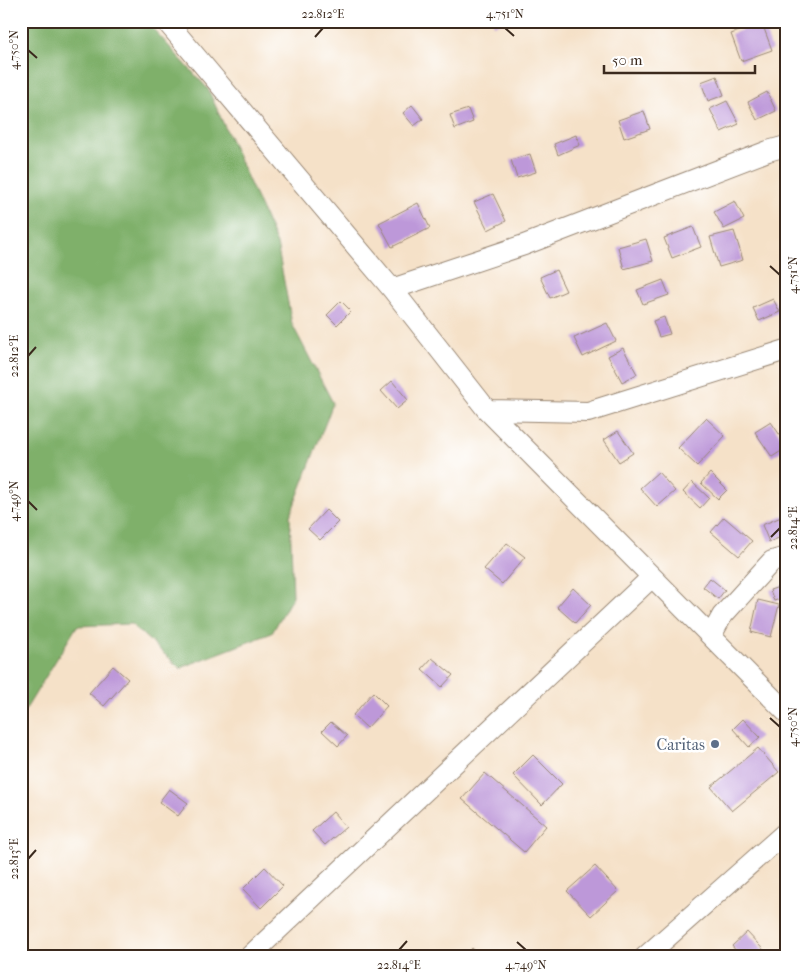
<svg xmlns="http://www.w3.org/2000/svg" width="807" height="978" viewBox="0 0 807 978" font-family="'IM FELL French Canon',serif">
  <rect width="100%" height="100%" fill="#fff"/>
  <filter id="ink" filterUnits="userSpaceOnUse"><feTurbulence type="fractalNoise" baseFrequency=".02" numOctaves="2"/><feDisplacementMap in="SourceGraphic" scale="10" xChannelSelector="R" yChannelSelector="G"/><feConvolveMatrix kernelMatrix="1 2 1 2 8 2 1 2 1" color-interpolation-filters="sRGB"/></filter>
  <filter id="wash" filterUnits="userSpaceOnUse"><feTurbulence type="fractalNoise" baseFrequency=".0096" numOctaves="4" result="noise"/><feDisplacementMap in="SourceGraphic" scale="20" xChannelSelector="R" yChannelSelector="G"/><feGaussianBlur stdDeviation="1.12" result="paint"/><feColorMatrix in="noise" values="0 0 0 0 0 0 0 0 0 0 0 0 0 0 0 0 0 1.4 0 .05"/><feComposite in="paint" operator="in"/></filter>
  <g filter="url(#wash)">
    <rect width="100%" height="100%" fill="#f5e1c8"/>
    <path fill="#7fb06b" stroke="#5d6d44" d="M21,21h125l62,68 69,155 15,80 41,79 -43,113 3,80 -21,37 -92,35 -49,-44 -54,2 -56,91z"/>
    <g id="blocks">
      <path fill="#bd98d9" d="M493,21h13v1l-12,3z
        M762,23l10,27 -31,11 -10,-27z
        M717,76l7,19 -16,6 -7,-19z
        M767,92l9,19 -19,9 -9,-18z
        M727,101l12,23 -18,8 -11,-23z
        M412,105l11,14 -9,7 -11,-13z
        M468,109l5,13 -18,7 -5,-14z
        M644,111l6,18 -26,9 -6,-18z
        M576,135l4,10 -22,10 -4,-11z
        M530,154l6,18 -19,6 -6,-18z
        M493,194l13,27 -18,9 -14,-28z
        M786,199v13l-5,-11z
        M735,201l9,18 -20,10 -10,-17z
        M418,203l12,25 -38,19 -13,-24z
        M693,227l8,20 -29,11 -8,-20z
        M734,231l9,29 -24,7 -9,-30z
        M646,239l7,22 -29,8 -6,-22z
        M556,270l10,21 -16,7 -10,-21z
        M663,280l6,15 -26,9 -6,-14z
        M773,299l7,13 -21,9 -6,-13z
        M341,301l10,10 -14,14 -10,-10z
        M664,317l6,17 -11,3 -6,-16z
        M607,323l9,18 -33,16 -9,-19z
        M623,348l14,26 -15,8 -14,-26z
        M392,381l16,19 -11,9 -16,-18z
        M706,418l19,18 -28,30 -19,-18z
        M771,422l15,22v4l-14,9 -17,-25z
        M618,431l15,22 -14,9 -15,-22z
        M658,472l17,19 -18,16 -17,-19z
        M710,473l17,17 -9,9 -17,-16z
        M692,482l17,16 -9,10 -17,-16z
        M326,510l12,12 -18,18 -12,-11z
        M786,515v20l-17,7 -7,-17z
        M724,517l28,24 -13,15 -28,-24z
        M507,543l18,14 -23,27 -18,-15z
        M710,578l15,12 -7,9 -15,-12z
        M785,585l1,12 -12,4 -4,-11z
        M573,588l18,17 -16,18 -18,-16z
        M758,600l21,5 -8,32 -20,-5z
        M432,658l21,17 -11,12 -20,-18z
        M113,666l15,13 -24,27 -15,-13z
        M373,692l14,14 -20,22 -14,-13z
        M743,719l17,18 -11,10 -16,-18z
        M331,722l16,14 -9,10 -16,-15z
        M758,748l21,24 -47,39 -21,-24z
        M533,755l29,29 -20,21 -29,-30z
        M485,773l61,53 -22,26 -62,-53z
        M169,789l19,14 -10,13 -19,-14z
        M333,812l13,15 -21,18 -13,-14z
        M595,866l23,25 -27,25 -24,-25z
        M265,867l18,19 -22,22 -18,-19z
        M747,932l23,25h-29l-9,-11z
        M472,948l10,9h-18z"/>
    </g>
  </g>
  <g filter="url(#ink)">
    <use href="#blocks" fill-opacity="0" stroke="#988673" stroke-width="1"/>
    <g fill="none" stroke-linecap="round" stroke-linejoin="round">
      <g stroke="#988673" stroke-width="22">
        <path id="minor" d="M166,21l226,268 95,121 299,302
          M392,289l132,-44 244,-94 18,-5
          M487,410l101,2 198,-62
          M711,636l11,-20 50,-55 14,-4
          M249,957l403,-380
          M645,957l141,-125"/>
      </g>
      <use href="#minor" stroke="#fff" stroke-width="20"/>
    </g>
  </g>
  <path fill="none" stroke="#3b2a1e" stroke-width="2" d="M505,28l9,8M315,37l8,-9M28,50l9,8M770,266l10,9M28,356l8,-9M28,501l9,9M771,537l9,-9M770,718l10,9M28,859l8,-9M517,942l9,8M399,950l8,-9"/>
  <circle fill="#5c6f8a" stroke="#fff" stroke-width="2" cx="715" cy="744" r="5"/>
  <g text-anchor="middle" stroke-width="5" stroke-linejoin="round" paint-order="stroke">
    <g font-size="16" fill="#4e5e75" stroke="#fff" text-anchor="end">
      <text x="705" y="750">Caritas</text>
    </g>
  </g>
  <rect width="807" height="978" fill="none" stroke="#fff" stroke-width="55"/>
  <path d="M604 65v8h151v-8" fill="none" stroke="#3b2a1e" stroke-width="2.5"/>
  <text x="612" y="65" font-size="15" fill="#3b2a1e" stroke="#ffffff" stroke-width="4" paint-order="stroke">50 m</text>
  <rect x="28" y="28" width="752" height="922" fill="none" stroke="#3b2a1e" stroke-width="2"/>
  <g font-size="12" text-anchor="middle" fill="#3b2a1e">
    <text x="323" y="18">22.812°E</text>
    <text x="505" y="18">4.751°N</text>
    <text transform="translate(14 50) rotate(-90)" y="4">4.750°N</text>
    <text transform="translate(793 275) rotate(-90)" y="4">4.751°N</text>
    <text transform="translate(14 356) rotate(-90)" y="4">22.812°E</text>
    <text transform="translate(14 501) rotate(-90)" y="4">4.749°N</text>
    <text transform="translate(793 528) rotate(-90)" y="4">22.814°E</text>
    <text transform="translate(793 727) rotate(-90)" y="4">4.750°N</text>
    <text transform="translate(14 859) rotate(-90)" y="4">22.813°E</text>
    <text x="399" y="969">22.814°E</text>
    <text x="526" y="969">4.749°N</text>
  </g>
</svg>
